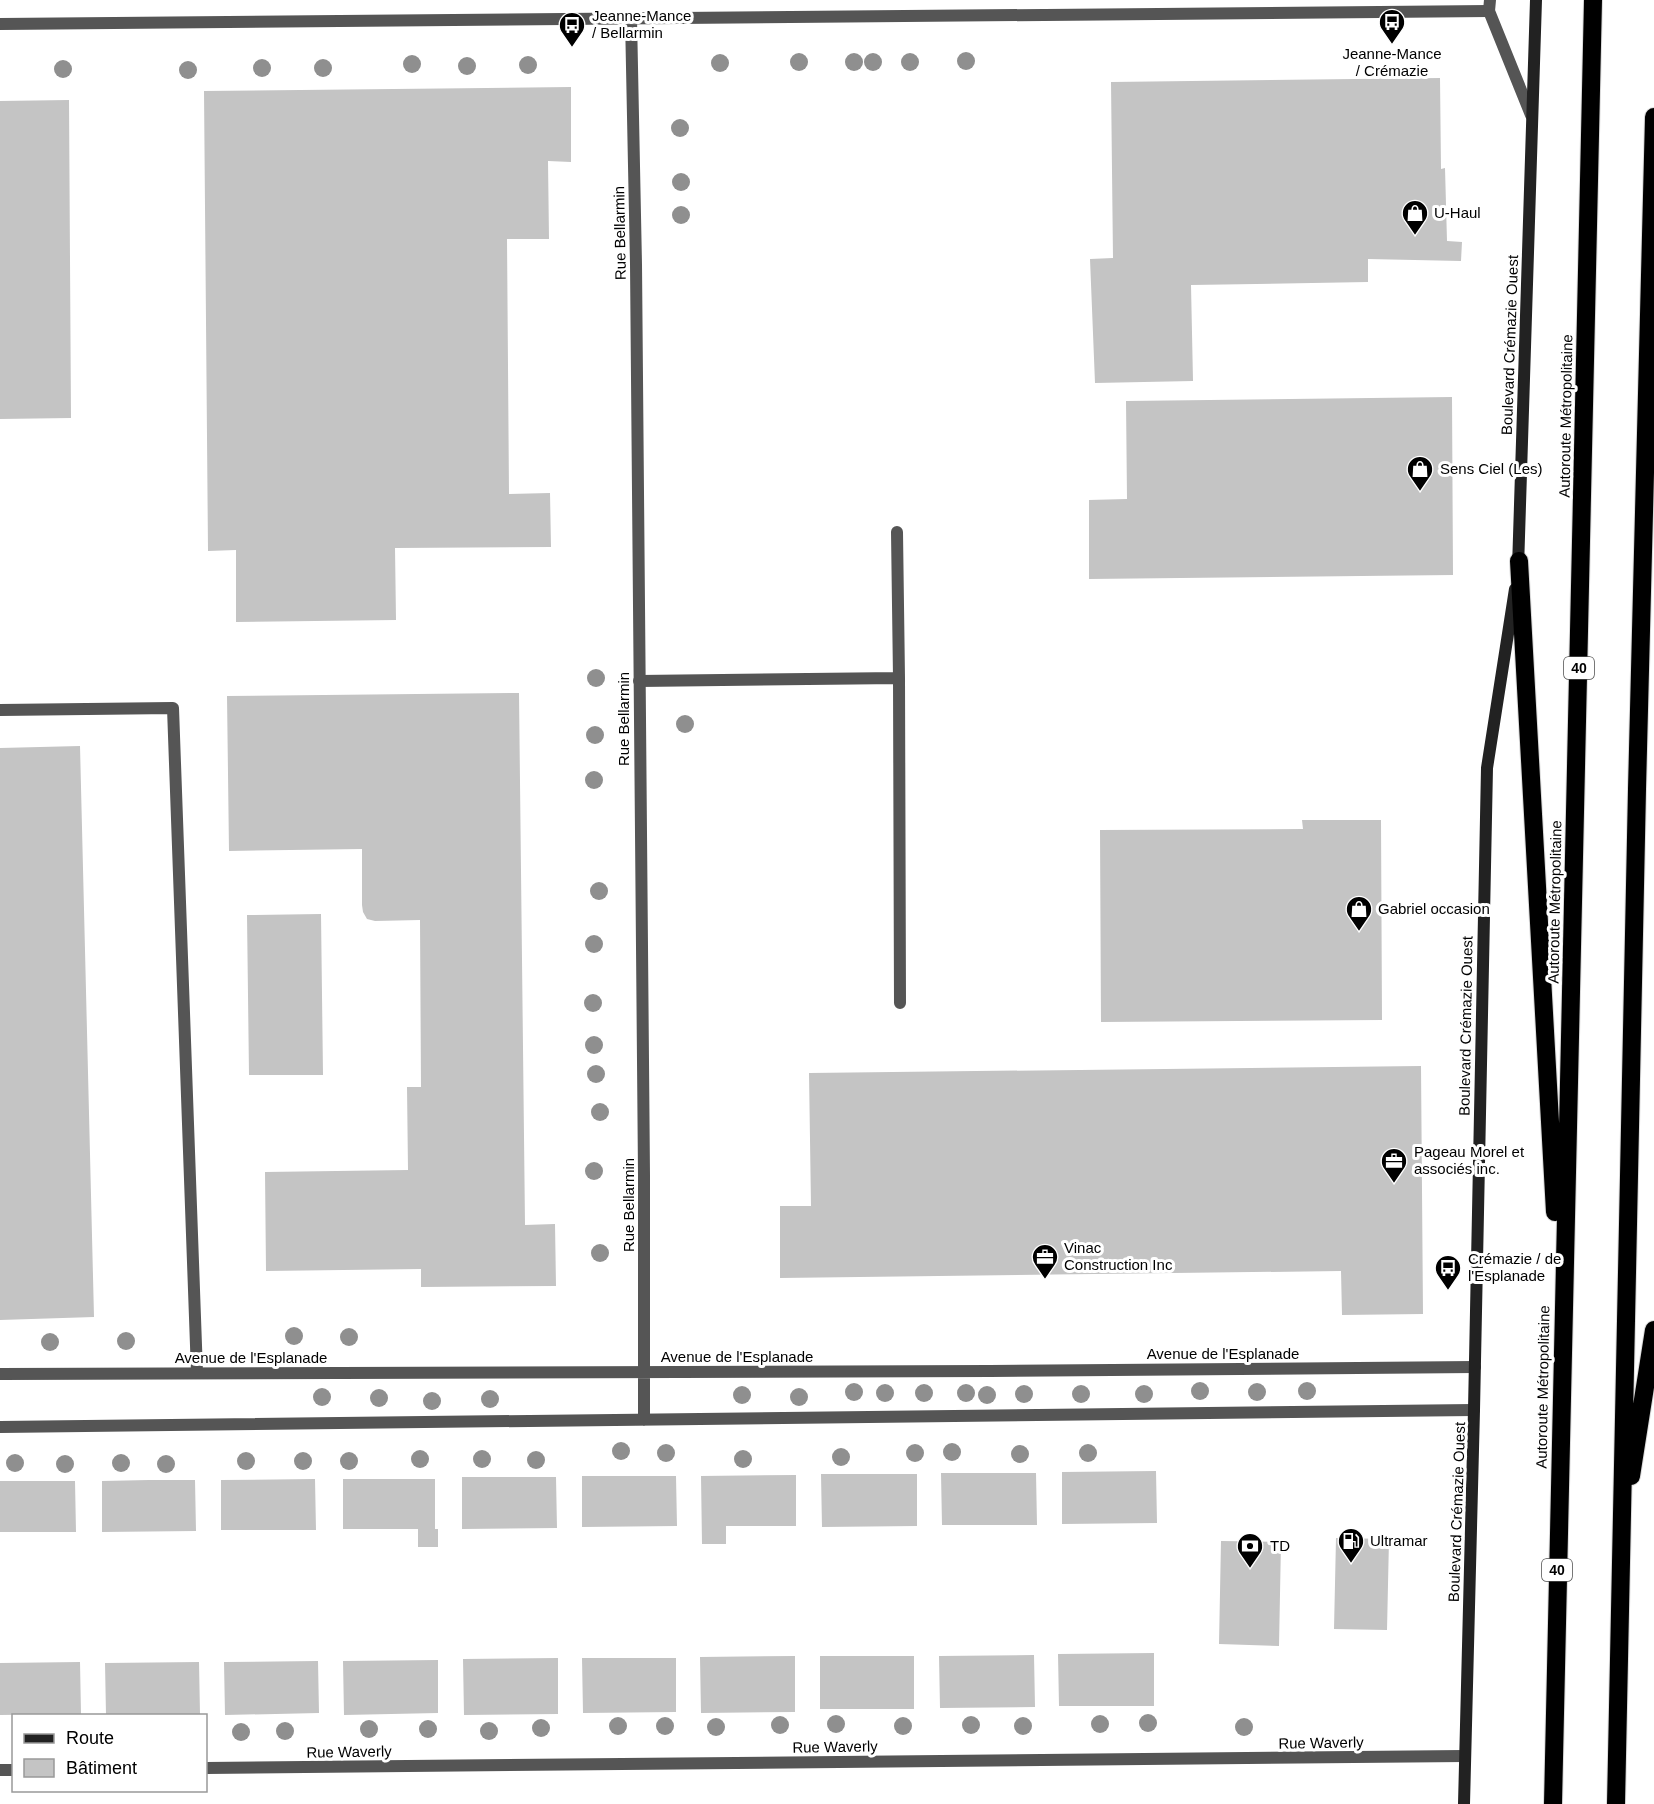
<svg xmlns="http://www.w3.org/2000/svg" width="1654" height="1804" viewBox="0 0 1654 1804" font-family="Helvetica,sans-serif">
  <rect width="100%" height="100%" fill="#fff"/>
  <path fill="#c4c4c4" d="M1440,78l1,91 4,-1 2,73 15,1 -1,19 -93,-2v23l-177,3 2,96 -98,2 -5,-124 23,-1 -2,-176z
    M571,87v75l-23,-1 1,78h-42l2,255 41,-1 1,54 -156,1 1,72 -160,2v-72l-28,1 -4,-460z
    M69,100l2,318 -71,1v-318z
    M1452,397l1,178 -364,4v-79l38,-1 -1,-98z
    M519,693l6,532 30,-1 1,62 -135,1v-18l-155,2 -1,-99 143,-2 -1,-83h14l-1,-167 -45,1 -8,-2 -4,-7 -1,-7v-56l-133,2 -2,-155z
    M80,746l14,571 -94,3v-572z
    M1302,820h79l1,200 -281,2 -1,-192 203,-1z
    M321,914l2,161h-74l-2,-160z
    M1421,1066l2,248 -81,1 -1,-44 -561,7v-72h31l-2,-133z
    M1156,1471l1,52 -95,1v-52z
    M941,1473h95l1,52h-95z
    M821,1474h96v52l-95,1z
    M796,1475v51h-70v18h-24l-1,-68z
    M582,1476h94l1,50 -95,1z
    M462,1477h94l1,51 -95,1z
    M315,1479l1,51h-95v-50z
    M343,1479h92v50h3v18h-20v-18h-75z
    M149,1480h46l1,51 -94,1v-51z
    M0,1481h75l1,51h-76z
    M1336,1538l53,1 -2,91 -53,-1z
    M1221,1541l60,1 -2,104 -60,-2z
    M1154,1653v53h-95l-1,-52z
    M1034,1655l1,52 -95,1 -1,-52z
    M795,1656v56l-94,1 -1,-56z
    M820,1656h94v53h-94z
    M558,1658v56l-94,1 -1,-56z
    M582,1658h94v54l-93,1z
    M438,1660v53l-94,2 -1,-54z
    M318,1661l1,52 -94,2 -1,-53z
    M80,1662l1,52 -81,1v-52z
    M199,1662l1,52 -94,1 -1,-52z"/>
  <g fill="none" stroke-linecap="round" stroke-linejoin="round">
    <g stroke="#dbdbdb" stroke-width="20">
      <path id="motorway" d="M1519,561l36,651
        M1631,1476l23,-146
        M1553,1804l40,-1804
        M1616,1804l21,-1015 17,-672"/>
    </g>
    <path stroke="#555" stroke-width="12" d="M897,532l2,146
      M639,681l260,-3 1,325
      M0,710l173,-2 24,665"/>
    <path stroke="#555" stroke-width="12" d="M631,18l5,246 8,911v245
      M0,24l1489,-13
      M0,1374l990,-3 485,-4
      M0,1427l1474,-17
      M206,1768l1259,-12
      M0,1770h14"/>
    <path stroke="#555" stroke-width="12" d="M1490,0l-1,11 42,104"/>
    <path stroke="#222" stroke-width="12" d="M1518,568l18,-568
      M1464,1804l10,-394 13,-642 28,-179"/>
    <use href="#motorway" stroke="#000" stroke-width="18"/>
  </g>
  <g fill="#8f8f8f">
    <circle cx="966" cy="61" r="9"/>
    <circle cx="799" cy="62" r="9"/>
    <circle cx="854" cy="62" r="9"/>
    <circle cx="873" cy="62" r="9"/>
    <circle cx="910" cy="62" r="9"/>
    <circle cx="720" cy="63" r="9"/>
    <circle cx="412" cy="64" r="9"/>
    <circle cx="528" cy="65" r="9"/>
    <circle cx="467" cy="66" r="9"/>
    <circle cx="262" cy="68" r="9"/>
    <circle cx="323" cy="68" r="9"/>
    <circle cx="63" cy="69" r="9"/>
    <circle cx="188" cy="70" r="9"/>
    <circle cx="680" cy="128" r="9"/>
    <circle cx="681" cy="182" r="9"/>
    <circle cx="681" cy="215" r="9"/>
    <circle cx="596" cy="678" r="9"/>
    <circle cx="685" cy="724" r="9"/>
    <circle cx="595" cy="735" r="9"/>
    <circle cx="594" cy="780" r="9"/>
    <circle cx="599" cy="891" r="9"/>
    <circle cx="594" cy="944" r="9"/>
    <circle cx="593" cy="1003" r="9"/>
    <circle cx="594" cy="1045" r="9"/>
    <circle cx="596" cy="1074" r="9"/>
    <circle cx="600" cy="1112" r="9"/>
    <circle cx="594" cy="1171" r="9"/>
    <circle cx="600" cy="1253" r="9"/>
    <circle cx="294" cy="1336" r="9"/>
    <circle cx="349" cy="1337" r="9"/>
    <circle cx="126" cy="1341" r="9"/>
    <circle cx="50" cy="1342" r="9"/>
    <circle cx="1200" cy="1391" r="9"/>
    <circle cx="1307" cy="1391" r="9"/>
    <circle cx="854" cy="1392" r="9"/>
    <circle cx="1257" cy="1392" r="9"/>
    <circle cx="885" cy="1393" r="9"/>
    <circle cx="924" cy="1393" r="9"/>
    <circle cx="966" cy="1393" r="9"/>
    <circle cx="1024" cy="1394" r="9"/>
    <circle cx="1081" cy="1394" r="9"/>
    <circle cx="1144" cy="1394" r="9"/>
    <circle cx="742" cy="1395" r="9"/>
    <circle cx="987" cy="1395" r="9"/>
    <circle cx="322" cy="1397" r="9"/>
    <circle cx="799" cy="1397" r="9"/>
    <circle cx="379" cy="1398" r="9"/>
    <circle cx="490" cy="1399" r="9"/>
    <circle cx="432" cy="1401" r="9"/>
    <circle cx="621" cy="1451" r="9"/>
    <circle cx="952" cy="1452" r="9"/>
    <circle cx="666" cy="1453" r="9"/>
    <circle cx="915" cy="1453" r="9"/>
    <circle cx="1088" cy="1453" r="9"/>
    <circle cx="1020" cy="1454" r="9"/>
    <circle cx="841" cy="1457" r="9"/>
    <circle cx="420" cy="1459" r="9"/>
    <circle cx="482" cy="1459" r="9"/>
    <circle cx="743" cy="1459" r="9"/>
    <circle cx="536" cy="1460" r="9"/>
    <circle cx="246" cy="1461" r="9"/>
    <circle cx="303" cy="1461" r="9"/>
    <circle cx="349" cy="1461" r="9"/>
    <circle cx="15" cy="1463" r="9"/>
    <circle cx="121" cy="1463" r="9"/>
    <circle cx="65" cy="1464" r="9"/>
    <circle cx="166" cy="1464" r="9"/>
    <circle cx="1148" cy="1723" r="9"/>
    <circle cx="836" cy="1724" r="9"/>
    <circle cx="1100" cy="1724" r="9"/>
    <circle cx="780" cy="1725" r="9"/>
    <circle cx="971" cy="1725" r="9"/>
    <circle cx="618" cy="1726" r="9"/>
    <circle cx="665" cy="1726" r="9"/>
    <circle cx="903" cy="1726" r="9"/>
    <circle cx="1023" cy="1726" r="9"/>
    <circle cx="716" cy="1727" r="9"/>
    <circle cx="1244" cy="1727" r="9"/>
    <circle cx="541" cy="1728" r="9"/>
    <circle cx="369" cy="1729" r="9"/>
    <circle cx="428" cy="1729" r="9"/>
    <circle cx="285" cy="1731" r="9"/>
    <circle cx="489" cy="1731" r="9"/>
    <circle cx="241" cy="1732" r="9"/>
  </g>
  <defs>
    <g id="bus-pin" transform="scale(1.35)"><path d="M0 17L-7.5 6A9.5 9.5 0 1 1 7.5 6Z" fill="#000" stroke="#fff"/><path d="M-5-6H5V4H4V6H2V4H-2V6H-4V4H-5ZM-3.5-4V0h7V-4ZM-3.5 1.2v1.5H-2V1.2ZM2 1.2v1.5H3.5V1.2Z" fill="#fff"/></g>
    <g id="shop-pin" transform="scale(1.35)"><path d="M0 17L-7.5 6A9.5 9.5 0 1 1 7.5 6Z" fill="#000" stroke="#fff"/><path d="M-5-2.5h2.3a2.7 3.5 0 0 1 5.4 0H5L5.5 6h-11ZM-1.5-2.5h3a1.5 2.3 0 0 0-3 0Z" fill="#fff"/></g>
    <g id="office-pin" transform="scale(1.35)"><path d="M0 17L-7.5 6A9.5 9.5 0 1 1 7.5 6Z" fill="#000" stroke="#fff"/><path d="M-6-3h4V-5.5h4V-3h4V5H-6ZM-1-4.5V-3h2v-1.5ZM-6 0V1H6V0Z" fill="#fff"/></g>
    <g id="fuel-pin" transform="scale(1.35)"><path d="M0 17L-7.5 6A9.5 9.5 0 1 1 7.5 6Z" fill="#000" stroke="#fff"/><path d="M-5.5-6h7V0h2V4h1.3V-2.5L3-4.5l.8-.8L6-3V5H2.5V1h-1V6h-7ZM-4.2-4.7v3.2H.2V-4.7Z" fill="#fff"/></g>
    <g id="bank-pin" transform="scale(1.35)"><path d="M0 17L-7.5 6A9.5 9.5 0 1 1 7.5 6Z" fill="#000" stroke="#fff"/><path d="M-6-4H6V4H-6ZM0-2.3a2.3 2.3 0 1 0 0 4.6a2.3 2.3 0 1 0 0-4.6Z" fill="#fff"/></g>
  </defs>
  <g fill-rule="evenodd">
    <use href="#bus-pin" x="1392" y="22"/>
    <use href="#bus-pin" x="572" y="25"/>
    <use href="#shop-pin" x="1415" y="213"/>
    <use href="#shop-pin" x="1420" y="469"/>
    <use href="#shop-pin" x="1359" y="909"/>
    <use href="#office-pin" x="1394" y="1161"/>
    <use href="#office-pin" x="1045" y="1257"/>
    <use href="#bus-pin" x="1448" y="1268"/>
    <use href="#fuel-pin" x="1351" y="1541"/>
    <use href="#bank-pin" x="1250" y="1546"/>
  </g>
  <g text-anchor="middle" stroke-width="6" stroke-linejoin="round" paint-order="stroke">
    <g fill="#fff" stroke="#4c4c4c" stroke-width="1.5">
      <rect x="1564" y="657" width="30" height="22" rx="4.5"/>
      <rect x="1542" y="1559" width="30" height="22" rx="4.5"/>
    </g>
    <g font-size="14" font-weight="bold" fill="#000">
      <text x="1579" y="673">40</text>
      <text x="1557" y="1575">40</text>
    </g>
    <g font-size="15" fill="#000" stroke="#fff" text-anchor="start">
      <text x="592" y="21">Jeanne-Mance<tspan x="592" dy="17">/ Bellarmin</tspan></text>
      <text x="1392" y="59" text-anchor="middle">Jeanne-Mance<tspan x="1392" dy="17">/ Crémazie</tspan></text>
      <text x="1434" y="218">U-Haul</text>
      <text x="1440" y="474">Sens Ciel (Les)</text>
      <text x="1378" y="914">Gabriel occasion</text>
      <text x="1414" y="1157">Pageau Morel et<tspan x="1414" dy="17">associés inc.</tspan></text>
      <text x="1064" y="1253">Vinac<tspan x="1064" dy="17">Construction Inc</tspan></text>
      <text x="1468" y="1264">Crémazie / de<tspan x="1468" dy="17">l'Esplanade</tspan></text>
      <text x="1370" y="1546">Ultramar</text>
      <text x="1270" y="1551">TD</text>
    </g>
    <g font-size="15" fill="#000" stroke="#fff">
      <text transform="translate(620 233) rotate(-91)" y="5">Rue Bellarmin</text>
      <text transform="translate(1510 345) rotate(-88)" y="5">Boulevard Crémazie Ouest</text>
      <text transform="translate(1566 416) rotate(-89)" y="5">Autoroute Métropolitaine</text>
      <text transform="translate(624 719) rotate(-90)" y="5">Rue Bellarmin</text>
      <text transform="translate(1555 902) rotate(-89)" y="5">Autoroute Métropolitaine</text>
      <text transform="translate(1466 1026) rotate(-89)" y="5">Boulevard Crémazie Ouest</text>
      <text transform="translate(629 1205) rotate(-90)" y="5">Rue Bellarmin</text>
      <text x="1223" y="1359">Avenue de l'Esplanade</text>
      <text x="737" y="1362">Avenue de l'Esplanade</text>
      <text x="251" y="1363">Avenue de l'Esplanade</text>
      <text transform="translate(1543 1387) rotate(-89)" y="5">Autoroute Métropolitaine</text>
      <text transform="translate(1457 1512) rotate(-88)" y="5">Boulevard Crémazie Ouest</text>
      <text transform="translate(1321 1743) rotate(-1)" y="5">Rue Waverly</text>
      <text transform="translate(835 1747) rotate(-1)" y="5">Rue Waverly</text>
      <text transform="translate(349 1752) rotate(-1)" y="5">Rue Waverly</text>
    </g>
  </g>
  <rect x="12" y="1714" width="195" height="78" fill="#ffffff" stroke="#999999" stroke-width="1.5"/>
  <rect x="24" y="1734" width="30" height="9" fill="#222222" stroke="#999999" stroke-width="1.5"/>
  <text x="66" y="1744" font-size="18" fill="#000000">Route</text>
  <rect x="24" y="1759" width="30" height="18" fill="#c4c4c4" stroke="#999999" stroke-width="1.5"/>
  <text x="66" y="1774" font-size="18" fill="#000000">Bâtiment</text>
</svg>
